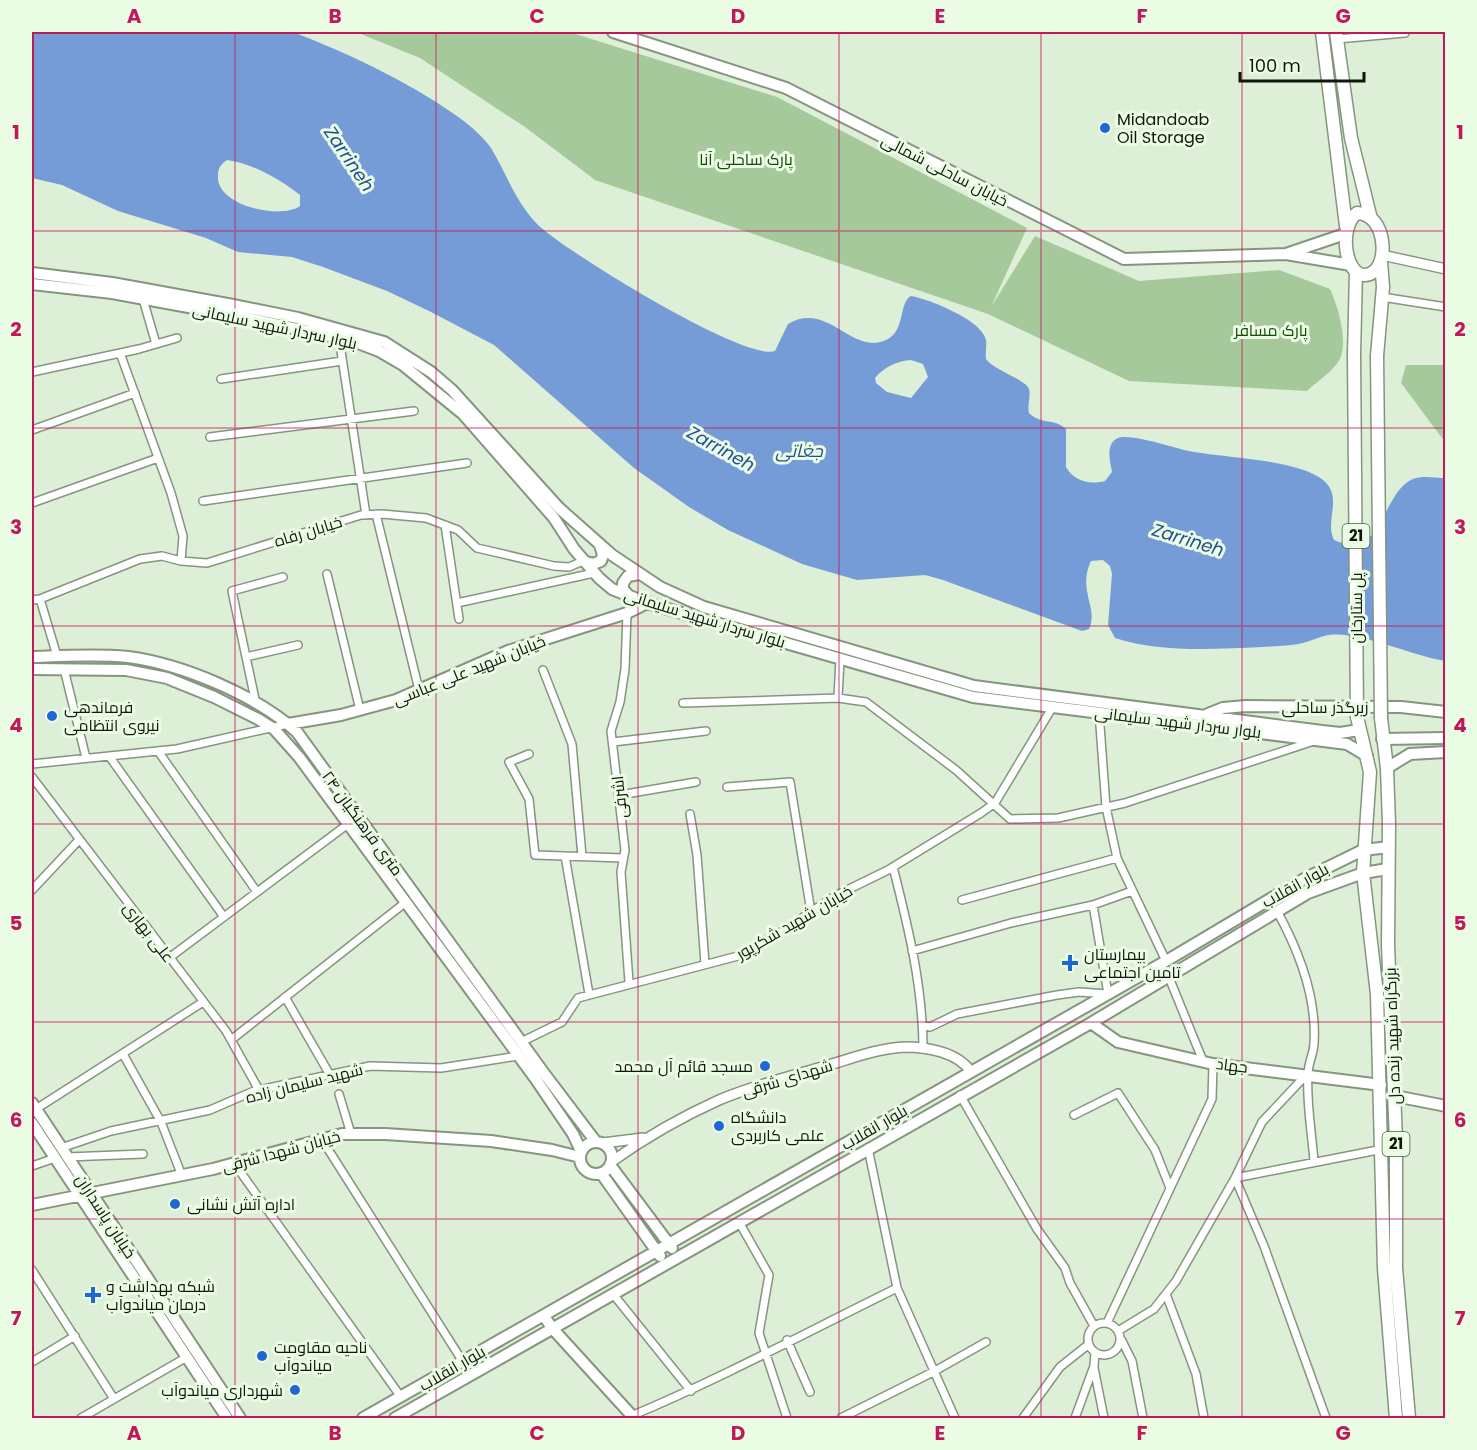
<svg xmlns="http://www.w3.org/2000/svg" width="1477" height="1450" viewBox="0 0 1477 1450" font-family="Poppins,Cairo,sans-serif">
  <rect width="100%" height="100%" fill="#ddefd7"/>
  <path fill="#a6c99b" d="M356,32h213l208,65 250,131 -36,79 44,-71 104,45 140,-11 51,19c8,17 20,56 8,73 -7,11 -22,20 -31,29l-178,-10 -141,-67 -393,-134 -70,-53 -105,-69z
    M1406,365h39v77l-44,-59z"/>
  <path fill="#759cd7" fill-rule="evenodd" d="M32,32h261c55,21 112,48 161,82 13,9 28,21 37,34 16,26 24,54 47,77 27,26 207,137 237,126l13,-27c41,-24 64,34 100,15 17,-9 11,-37 23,-43 18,3 71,24 75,44 1,6 -1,13 0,19 9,12 39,20 43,30 2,8 -2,16 0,24 12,12 26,5 37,16v38c8,14 23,18 39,14l7,-9c-2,-11 -7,-28 6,-34 12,-5 56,10 71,13 34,7 108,8 134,29 21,17 1,41 11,60 51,22 46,-47 79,-61 10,-4 22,-1 32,-1v183c-33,-5 -85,-30 -116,-26 -9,1 -17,6 -26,8 -13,3 -28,3 -41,4 -48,2 -101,6 -147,-9l-7,-13 4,-51 -2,-8 -7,-6 -12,1c-14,30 8,47 -2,68l-7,2 -139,-51 -18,-5 -68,5 -55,-16 -74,-34 -39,-23 -55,-39 -140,-123 -63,-33 -44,-21 -64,-24 -31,-10 -54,-5 -32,-14 -88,-27 -56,-26 -30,-7zM227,160c25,3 54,20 73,35v11c-19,14 -85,0 -82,-31 0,-7 3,-11 9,-15zM911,360l12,4 5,13 -17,21 -24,-6 -11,-9 -1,-5c9,-11 22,-17 36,-18z"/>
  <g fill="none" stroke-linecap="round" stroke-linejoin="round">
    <g stroke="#85957f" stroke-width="10">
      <path id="minor" d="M1337,39l68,-6
        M1382,297l64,10
        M143,299l13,45
        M339,338l27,177
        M120,353l51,140 12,43 -2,25
        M32,372l107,-23 38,-11
        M221,379l121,-18
        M32,430l103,-37
        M210,437l204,-26
        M203,501l264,-38
        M32,503l126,-45
        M376,514l43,176
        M445,525l14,94
        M327,574l33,136
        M40,599l17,57
        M32,600l8,-1 100,-40 22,-3 19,5 26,2 154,-48 21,-1 44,4 32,12 19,18 77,18 15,1 14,-6
        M457,603l137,-30
        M627,613l-2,56 -5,33 -9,29 14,119 -4,22 8,110
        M246,657l52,-12
        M64,669l22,89
        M543,670l29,74 10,112
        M838,698l2,-39
        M683,703l155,-5 28,4 90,68 54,49 48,-1 67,-15 189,-62
        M256,704l-24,-113 51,-14
        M1099,712l7,95 11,51 49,103
        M613,742l93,-11
        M158,751l99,141
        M529,754l-20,8 20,37 6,56 88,3
        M109,756l115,161
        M32,764l145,-15 111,-25
        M32,777l194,254 33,59
        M727,787l63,-5 21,130
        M620,795l76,-13
        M690,814l7,41 8,109
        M565,856l24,138
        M893,867c15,59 30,120 30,182
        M32,890l46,-49
        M962,900l155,-42
        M1277,911c22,40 40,85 37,132 0,10 -6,20 -6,31 -2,28 4,59 6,88
        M912,951l99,-28 82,-18 39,-14
        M169,958l179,-134
        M1168,975l35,86
        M285,997l45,78
        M923,1026l7,1 27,-13 100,-19 22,-3 29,2 -15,-89
        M231,1040l175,-138
        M521,1042l41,-20 16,-24 160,-42 43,-24 54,-36 53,-26 93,-57 14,-10 57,-95
        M123,1054l38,68 21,54
        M339,1094l12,40
        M960,1095l77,134 28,39 5,15 24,43
        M36,1109l167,-107
        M1074,1115l44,-22 37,57 15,38
        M321,1138l142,224
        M61,1148l50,-17 99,-21 44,-19 116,-25 71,2 77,-12
        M868,1148l29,140 58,130
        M67,1157l76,-3
        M234,1163l167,234
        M32,1166l23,-8
        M739,1222l30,53 -10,58 28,85
        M32,1270l82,129
        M613,1294l78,97
        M1166,1294l30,80 8,44
        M1088 1339a16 16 0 1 1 32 0a16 16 0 1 1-32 0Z
        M1107,1323l105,-224 1,-35
        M1118,1331l36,-22 22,-28 59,-103 27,-56 45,-48
        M1121,1339l11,22 11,57
        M787,1340l23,52
        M32,1362l43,-26
        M1094,1368l10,50
        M631,1416c91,-38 178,-85 266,-128
        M81,1418l106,-61
        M841,1418l92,-46 53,-30
        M1023,1418l37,-51 29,-23
        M1075,1418l19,-52 1,-14
        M1326,1418l-62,-172 -29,-68 148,-29"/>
    </g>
    <g stroke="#85957f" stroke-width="12">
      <path id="tertiary" d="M1382,255l64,14
        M603,1143l40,-5
        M611,1162c34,-24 70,-45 108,-62 35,-15 73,-24 110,-35 24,-7 50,-17 76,-18 22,0 53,5 66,25"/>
    </g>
    <g stroke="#85957f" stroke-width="14">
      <path id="secondary" d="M613,32l173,56 338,171 162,-5 65,11
        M1286,254l59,-20
        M32,273l80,10 121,22 65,13 86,24 47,30 21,18 107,118 53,47 48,32 44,20 270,79 348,45 18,2 19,-3
        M32,284l80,9 120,22 121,26 26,10 24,14 60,49 91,104 20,31 25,29 13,11 35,14 326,94 374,47 20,12
        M583,561l10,3 8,-3 2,-6 -3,-10
        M629,596l-6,-7v-6l5,-7 11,-2
        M32,657c31,-1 64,-3 96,0 54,7 128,38 169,75l246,340 53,70
        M32,669l94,1 41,8 47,19 44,22 16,10 25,28 236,321 38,56 8,17
        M1208,714l15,-6 23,-2 155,1 45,5
        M288,724l53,-9 55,-15 112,-49 119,-38 20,-10
        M1382,739l64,-1
        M1387,768l23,-14 36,-2
        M1091,1023l27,19 95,22 168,21
        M1395,1096l51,10
        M32,1103l208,315
        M32,1123l195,295
        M580 1158a16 16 0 1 1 32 0a16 16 0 1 1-32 0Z
        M610,1165l62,83
        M601,1173l59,83
        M32,1205l181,-36 129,-35h43l106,7 61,9 28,7
        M544,1316l8,12 82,90
        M363,1418l803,-457 138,-82 59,-29 26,-3
        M395,1418l696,-395 217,-130 55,-20 25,-4"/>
    </g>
    <g stroke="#85957f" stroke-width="15">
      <path id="trunk" d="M1322,32l24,194
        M1336,32l15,106 19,77
        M1357,213c31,0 34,61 8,62 -20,1 -27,-48 -8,-62z
        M1354,354l2,-82
        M1377,356l6,-69 -2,-25
        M1357,717l13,55 -7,101 14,121 7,274 12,150
        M1381,718l6,50 2,56 -1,121 8,195v128l13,150"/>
    </g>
    <use href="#minor" stroke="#fff" stroke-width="7"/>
    <use href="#tertiary" stroke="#fff" stroke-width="9"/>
    <use href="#secondary" stroke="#fff" stroke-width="10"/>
    <use href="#trunk" stroke="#fff" stroke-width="12"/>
    <g stroke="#85957f" stroke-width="15" stroke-linecap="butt">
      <path id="trunk-bridge" d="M1354,354l3,363
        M1377,356l4,362"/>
    </g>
    <use href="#trunk-bridge" stroke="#fff" stroke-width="12"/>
  </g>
  <path fill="none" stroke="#c2185b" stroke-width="1.5" stroke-opacity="0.55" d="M235,32v1386M436,32v1386M638,32v1386M839,32v1386M1041,32v1386M1242,32v1386M32,231h1414M32,428h1414M32,626h1414M32,824h1414M32,1022h1414M32,1219h1414"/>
  <g fill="#1f68d3" stroke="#eafce4" stroke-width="2">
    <circle cx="1105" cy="128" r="6"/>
    <circle cx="52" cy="716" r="6"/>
    <path d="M1067 954h6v6h6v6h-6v6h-6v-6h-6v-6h6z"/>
    <circle cx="765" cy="1066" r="6"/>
    <circle cx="719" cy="1126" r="6"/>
    <circle cx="175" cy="1204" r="6"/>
    <path d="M90 1286h6v6h6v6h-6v6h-6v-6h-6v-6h6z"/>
    <circle cx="262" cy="1356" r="6"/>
    <circle cx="295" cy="1390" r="6"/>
  </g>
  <g text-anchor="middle" stroke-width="6" stroke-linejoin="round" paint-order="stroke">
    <g fill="#eafce4" stroke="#525c4f" stroke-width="1.5">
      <rect x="1342.5" y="524" width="27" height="24" rx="4.5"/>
      <rect x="1382.5" y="1132" width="27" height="24" rx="4.5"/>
    </g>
    <g font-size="15" font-weight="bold" fill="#11170f">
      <text x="1356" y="541">21</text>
      <text x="1396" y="1149">21</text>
    </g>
    <g font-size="16" fill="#11170f" stroke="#eafce4" text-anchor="start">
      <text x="1117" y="125">Midandoab<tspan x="1117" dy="18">Oil Storage</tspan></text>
      <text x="64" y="713">فرماندهی<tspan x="64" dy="18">نیروی انتظامی</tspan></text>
      <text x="1084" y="960">بیمارستان<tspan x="1084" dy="18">تامین اجتماعی</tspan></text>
      <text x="753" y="1072" text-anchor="end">مسجد قائم آل محمد</text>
      <text x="731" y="1123">دانشگاه<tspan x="731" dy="18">علمی کاربردی</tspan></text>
      <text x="187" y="1210">اداره آتش نشانی</text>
      <text x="106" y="1292">شبکه بهداشت و<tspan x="106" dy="18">درمان میاندوآب</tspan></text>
      <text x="274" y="1353">ناحیه مقاومت<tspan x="274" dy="18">میاندوآب</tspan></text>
      <text x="283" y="1396" text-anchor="end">شهرداری میاندوآب</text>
    </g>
    <g font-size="16" fill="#1b4707" stroke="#eafce4">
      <text x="746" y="165">پارک ساحلی آنا</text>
      <text x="1271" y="336">پارک مسافر</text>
    </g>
    <g font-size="16" fill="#11170f" stroke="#eafce4">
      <text transform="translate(945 170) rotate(27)" y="6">خیابان ساحلی شمالی</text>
      <text transform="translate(275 326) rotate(12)" y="6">بلوار سردار شهید سلیمانی</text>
      <text transform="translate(308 531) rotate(-17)" y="6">خیابان رفاه</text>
      <text transform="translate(1356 608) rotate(-90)" y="6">پل ستارخان</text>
      <text transform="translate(705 618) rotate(17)" y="6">بلوار سردار شهید سلیمانی</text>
      <text transform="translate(469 670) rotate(-22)" y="6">خیابان شهید علی عباسی</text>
      <text x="1325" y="713">زیرگذر ساحلی</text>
      <text transform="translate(1178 722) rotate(7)" y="6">بلوار سردار شهید سلیمانی</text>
      <text transform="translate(619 797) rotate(-96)" y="6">اشرفی</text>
      <text transform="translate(363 823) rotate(54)" y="6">۲۴ متری فرهنگیان</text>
      <text transform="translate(1295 885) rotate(-29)" y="6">بلوار انقلاب</text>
      <text transform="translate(794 922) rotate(-30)" y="6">خیابان شهید شکرپور</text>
      <text transform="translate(149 932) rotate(52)" y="6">علی بهاری</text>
      <text transform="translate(1392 1036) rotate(-92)" y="6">بزرگراه شهید زنده دل</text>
      <text transform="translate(1232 1065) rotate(7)" y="6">جهاد</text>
      <text transform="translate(787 1078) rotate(-17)" y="6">شهدای شرقی</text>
      <text transform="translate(304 1083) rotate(-14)" y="6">شهید سلیمان زاده</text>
      <text transform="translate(874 1127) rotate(-30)" y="6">بلوار انقلاب</text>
      <text transform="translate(281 1151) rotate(-15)" y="6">خیابان شهدا شرقی</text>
      <text transform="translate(106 1216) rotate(57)" y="6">خیابان پاسداران</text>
      <text transform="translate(452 1368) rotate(-30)" y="6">بلوار انقلاب</text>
    </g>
    <g font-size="18" font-style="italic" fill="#225098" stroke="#eafce4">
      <text transform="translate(349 159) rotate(56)" y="6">Zarrineh</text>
      <text transform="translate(721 449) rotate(29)" y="6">Zarrineh</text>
      <text x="799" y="457">جغاتی</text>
      <text transform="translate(1188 540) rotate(17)" y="6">Zarrineh</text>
    </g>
  </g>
  <rect width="1477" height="1450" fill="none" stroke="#eafce4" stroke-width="66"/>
  <path d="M1240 72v9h124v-9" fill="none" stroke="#11170f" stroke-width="3"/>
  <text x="1249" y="72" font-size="18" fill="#11170f" stroke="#eafce4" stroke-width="4.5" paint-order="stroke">100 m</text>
  <rect x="33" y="33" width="1411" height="1384" fill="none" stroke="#c2185b" stroke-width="2"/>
  <g font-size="20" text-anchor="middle" font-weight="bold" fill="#c2185b">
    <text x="134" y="23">A</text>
    <text x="335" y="23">B</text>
    <text x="537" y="23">C</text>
    <text x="738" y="23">D</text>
    <text x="940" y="23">E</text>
    <text x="1142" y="23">F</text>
    <text x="1343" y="23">G</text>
    <text x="16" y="139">1</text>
    <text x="1460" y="139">1</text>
    <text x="16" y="336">2</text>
    <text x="1460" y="336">2</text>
    <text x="16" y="534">3</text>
    <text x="1460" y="534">3</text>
    <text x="16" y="732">4</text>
    <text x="1460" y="732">4</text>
    <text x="16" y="930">5</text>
    <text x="1460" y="930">5</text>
    <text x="16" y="1127">6</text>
    <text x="1460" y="1127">6</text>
    <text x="16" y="1325">7</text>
    <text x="1460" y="1325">7</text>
    <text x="134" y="1440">A</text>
    <text x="335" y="1440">B</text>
    <text x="537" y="1440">C</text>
    <text x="738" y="1440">D</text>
    <text x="940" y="1440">E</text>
    <text x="1142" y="1440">F</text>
    <text x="1343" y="1440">G</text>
  </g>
</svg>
